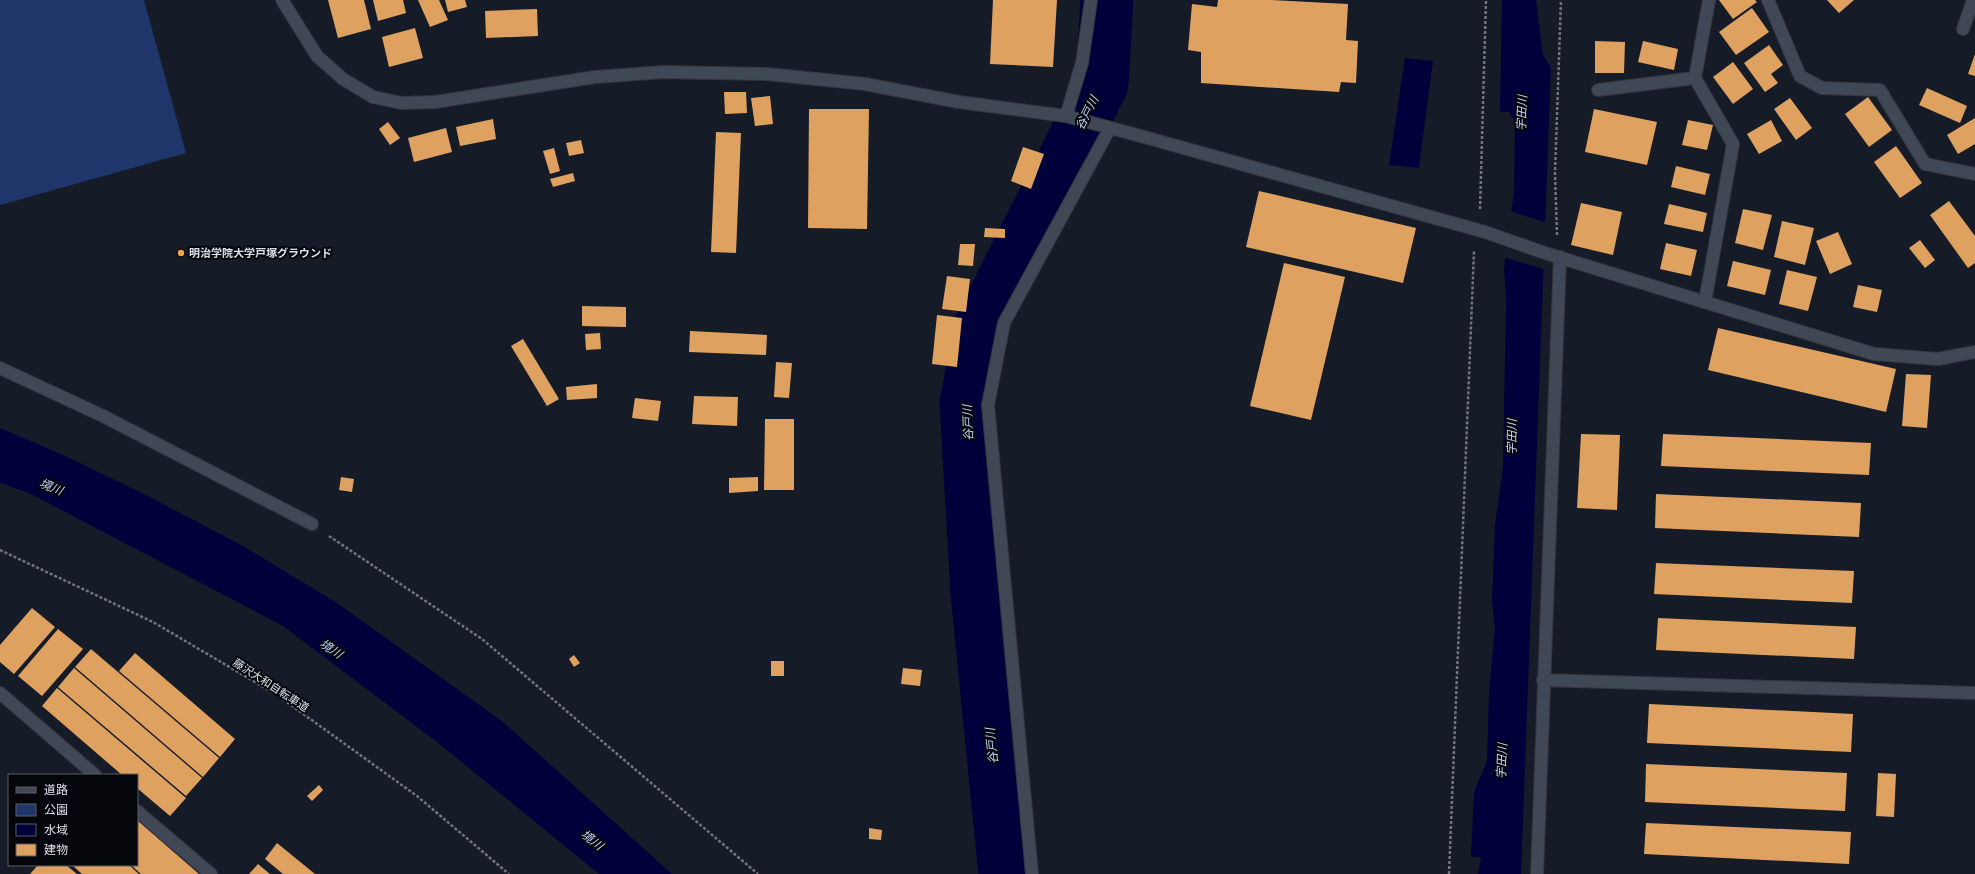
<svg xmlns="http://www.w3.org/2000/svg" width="1975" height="874" viewBox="0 0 1975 874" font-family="'PT Sans','Noto Sans JP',sans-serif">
  <rect width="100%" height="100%" fill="#161c27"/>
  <path fill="#1e3669" d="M0,0h144l42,153 -186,52z"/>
  <path fill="#00003a" d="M1502,0h34l7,55 8,13 -30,806h-43l3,-16 -10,-2 3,-64 13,-31 2,-70 6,-63 -3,-26 3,-77 8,-58 3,-170 -2,-28 10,-78 1,-69 -6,-10h-9z
    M1405,58l28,3 -14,107 -30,-3z
    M0,428l61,26 87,42 95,50 94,57 166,119 169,152h-73l-162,-132 -154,-116 -254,-133 -29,-10z"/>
  <path fill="#161c27" d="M1510,211l37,12 -1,47 -43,-13z"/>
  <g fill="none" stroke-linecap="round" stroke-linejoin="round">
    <path stroke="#00003a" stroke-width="53" d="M1005,874l-28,-281 -11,-190 15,-79 121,-240 5,-84"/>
  </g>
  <path fill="#dfa15f" d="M328,0h36l7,29 -33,9z
    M373,0h30l3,13 -28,8z
    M418,0h21l9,20 -18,7z
    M445,0h20l2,7 -19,5z
    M993,0h64l-4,67 -63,-3z
    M1218,0h53l77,4 -2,36 12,1 -2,42 -15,-1 -2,10 -138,-9v-31l-13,-2 4,-46 25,3z
    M1719,0h36l2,2 -24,17z
    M1827,0h27l-15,13z
    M1752,8l17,24 -33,23 -17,-23z
    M537,9l1,27 -52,2 -1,-27z
    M415,28l8,30 -34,9 -7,-30z
    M1595,41l30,1 -1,31h-29z
    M1643,41l35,8 -4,21 -36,-8z
    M1769,45l14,20 -12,9 7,9 -13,9 -21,-29z
    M1975,54v22l-7,-2z
    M1733,62l20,27 -20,15 -20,-27z
    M1927,88l40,18 -7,17 -41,-18z
    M724,92h22l1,21 -22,1z
    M770,96l3,28 -18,2 -4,-28z
    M1868,97l24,33 -23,17 -24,-33z
    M1790,98l22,30 -16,12 -22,-31z
    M809,109h60l-2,120 -59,-1z
    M1594,109l63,13 -10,43 -62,-13z
    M1975,118v26l-17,10 -11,-19z
    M493,119l3,20 -36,7 -4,-19z
    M1688,120l25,5 -6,25 -25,-5z
    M1771,120l11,21 -23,13 -12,-20z
    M388,122l12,16 -10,7 -11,-16z
    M446,128l6,24 -38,10 -6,-24z
    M716,132l25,1 -5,120 -25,-1z
    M581,140l3,13 -15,3 -3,-13z
    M1896,146l26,37 -22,15 -26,-36z
    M1023,147l21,7 -13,35 -20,-8z
    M554,148l6,23 -10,3 -7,-23z
    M1676,166l34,8 -5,21 -34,-8z
    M573,173l2,8 -22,6 -3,-8z
    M1259,191l157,37 -13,55 -157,-36z
    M1949,201l26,35v27l-7,5 -38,-53z
    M1581,203l41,9 -9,43 -42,-10z
    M1669,204l38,9 -4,19 -39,-8z
    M1743,209l29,6 -9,35 -28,-7z
    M1782,221l32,7 -9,37 -31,-8z
    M985,228l20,1v9l-21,-1z
    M1838,232l14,32 -22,10 -14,-33z
    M1920,240l15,20 -10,8 -16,-20z
    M1666,243l31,7 -6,26 -31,-7z
    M960,244h15l-2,22 -15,-1z
    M1733,261l38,9 -6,25 -38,-9z
    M1284,263l61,14 -34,143 -61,-14z
    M1787,270l30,7 -9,34 -29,-7z
    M947,276l23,3 -4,33 -24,-3z
    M1858,285l24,5 -5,22 -24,-5z
    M582,306l44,1v20l-44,-1z
    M937,315l25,3 -5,49 -25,-3z
    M1718,328l178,41 -10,43 -178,-42z
    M690,331l77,4 -1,20 -77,-3z
    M600,333l1,16 -15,1 -1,-16z
    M523,339l36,60 -12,7 -36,-60z
    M776,362l16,1 -3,35 -15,-1z
    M1906,374l25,1 -4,53 -25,-2z
    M597,384v14l-30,2 -1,-13z
    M694,396l44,1 -1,29 -45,-2z
    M635,398l26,3 -3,20 -26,-3z
    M765,419h29v71h-30z
    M1581,434l39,1 -3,75 -40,-2z
    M1663,434l208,9 -2,32 -208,-9z
    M341,477l13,2 -2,13 -13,-2z
    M758,477v14l-29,2v-15z
    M1656,494l205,9 -2,34 -204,-9z
    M1656,563l198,8 -2,32 -198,-9z
    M32,608l23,19 -41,47 -14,-12v-17z
    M1658,618l198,9 -2,32 -198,-9z
    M58,629l25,20 -41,47 -24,-20z
    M91,649l128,109 -16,19 -128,-110z
    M135,653l100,86 -15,18 -101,-86z
    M574,655l6,8 -6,4 -5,-8z
    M771,661h13v15h-13z
    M74,668l128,110 -16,18 -128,-109z
    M903,668l19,2 -2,16 -19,-2z
    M57,688l129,110 -16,18 -33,-28v-13h-15l-80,-69z
    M1649,704l204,10 -2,38 -204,-9z
    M1646,764l201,9 -2,38 -200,-9z
    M1878,773l18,1 -2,43 -18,-1z
    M319,785l4,5 -11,11 -5,-5z
    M137,820l62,54h-58l-10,-9h6z
    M1646,823l205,9 -2,32 -205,-10z
    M869,828l13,2 -1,10 -12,-1z
    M277,843l38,31h-32l-18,-15z
    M258,864l12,10h-21z
    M38,865h28l11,9h-47z
    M72,865h57l10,9h-57z"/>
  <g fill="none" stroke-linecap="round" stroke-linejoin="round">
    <g stroke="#33363f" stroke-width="14">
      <path id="service" d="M1963,29l10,-29
        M1598,90l97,-12
        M1705,302l28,-158 -38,-66 14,-78"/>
    </g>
    <g stroke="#33363f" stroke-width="14">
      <path id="minor" d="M1768,0l32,76 22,12 58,2 45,74 50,10
        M959,102l107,14 71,19 348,97 60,21 329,101 64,5 37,-7
        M1066,116l16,-53 9,-63
        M0,368l103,48 209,108
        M1543,680l432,13
        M0,693l95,82
        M137,811l74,63
        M1032,874l-44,-469 16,-82 106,-195
        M1537,874l23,-617"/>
    </g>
    <g stroke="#33363f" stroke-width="14">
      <path id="tertiary" d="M282,0l35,56 26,23 30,18 29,6 33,-1 160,-25 69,-5 103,2 98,10 94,18"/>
    </g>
    <path stroke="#70757f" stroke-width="2.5" stroke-dasharray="3 2" stroke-linecap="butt" d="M1480,209l6,-209
      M1557,235l-2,-62 6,-173
      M329,536l153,103 276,235
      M0,550l153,72 124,73 140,101 92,78
      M1449,874l25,-623"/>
    <use href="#service" stroke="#414855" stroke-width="12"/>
    <use href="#minor" stroke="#414855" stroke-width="12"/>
    <use href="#tertiary" stroke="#414855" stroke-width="12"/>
  </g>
  <circle fill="#f4a344" stroke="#05060b" stroke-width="1.5" cx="181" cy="253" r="4"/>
  <g text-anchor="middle" stroke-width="4" stroke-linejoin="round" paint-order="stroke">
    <g font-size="11" font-weight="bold" fill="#dce0e8" stroke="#05060b" text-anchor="start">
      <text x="189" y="257">明治学院大学戸塚グラウンド</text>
    </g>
    <g font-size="11" fill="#dce0e8" stroke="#05060b">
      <text transform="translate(271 685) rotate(33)" y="4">藤沢大和自転車道</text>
    </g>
    <g font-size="12" font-style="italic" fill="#c1d5fa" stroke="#05060b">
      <text transform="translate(1087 113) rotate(-63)" y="4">谷戸川</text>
      <text transform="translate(1522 113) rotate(-88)" y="4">宇田川</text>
      <text transform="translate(968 423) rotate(-92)" y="4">谷戸川</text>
      <text transform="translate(1512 437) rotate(-89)" y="4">宇田川</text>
      <text transform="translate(51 487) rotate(22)" y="4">境川</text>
      <text transform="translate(331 649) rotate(34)" y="4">境川</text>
      <text transform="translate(992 746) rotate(-96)" y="4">谷戸川</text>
      <text transform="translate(1502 761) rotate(-88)" y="4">宇田川</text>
      <text transform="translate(592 840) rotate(38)" y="4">境川</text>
    </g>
  </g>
  <rect x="8" y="774" width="130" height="92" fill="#05060b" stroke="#5b5d63"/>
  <rect x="16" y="787" width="20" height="6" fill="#414855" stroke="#5b5d63"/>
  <text x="44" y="794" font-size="12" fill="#dce0e8">道路</text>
  <rect x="16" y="804" width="20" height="12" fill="#1e3669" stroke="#5b5d63"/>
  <text x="44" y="814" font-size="12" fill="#dce0e8">公園</text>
  <rect x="16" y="824" width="20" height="12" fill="#00003a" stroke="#5b5d63"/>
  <text x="44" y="834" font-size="12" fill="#dce0e8">水域</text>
  <rect x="16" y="844" width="20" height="12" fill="#dfa15f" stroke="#5b5d63"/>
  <text x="44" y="854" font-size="12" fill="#dce0e8">建物</text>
</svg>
